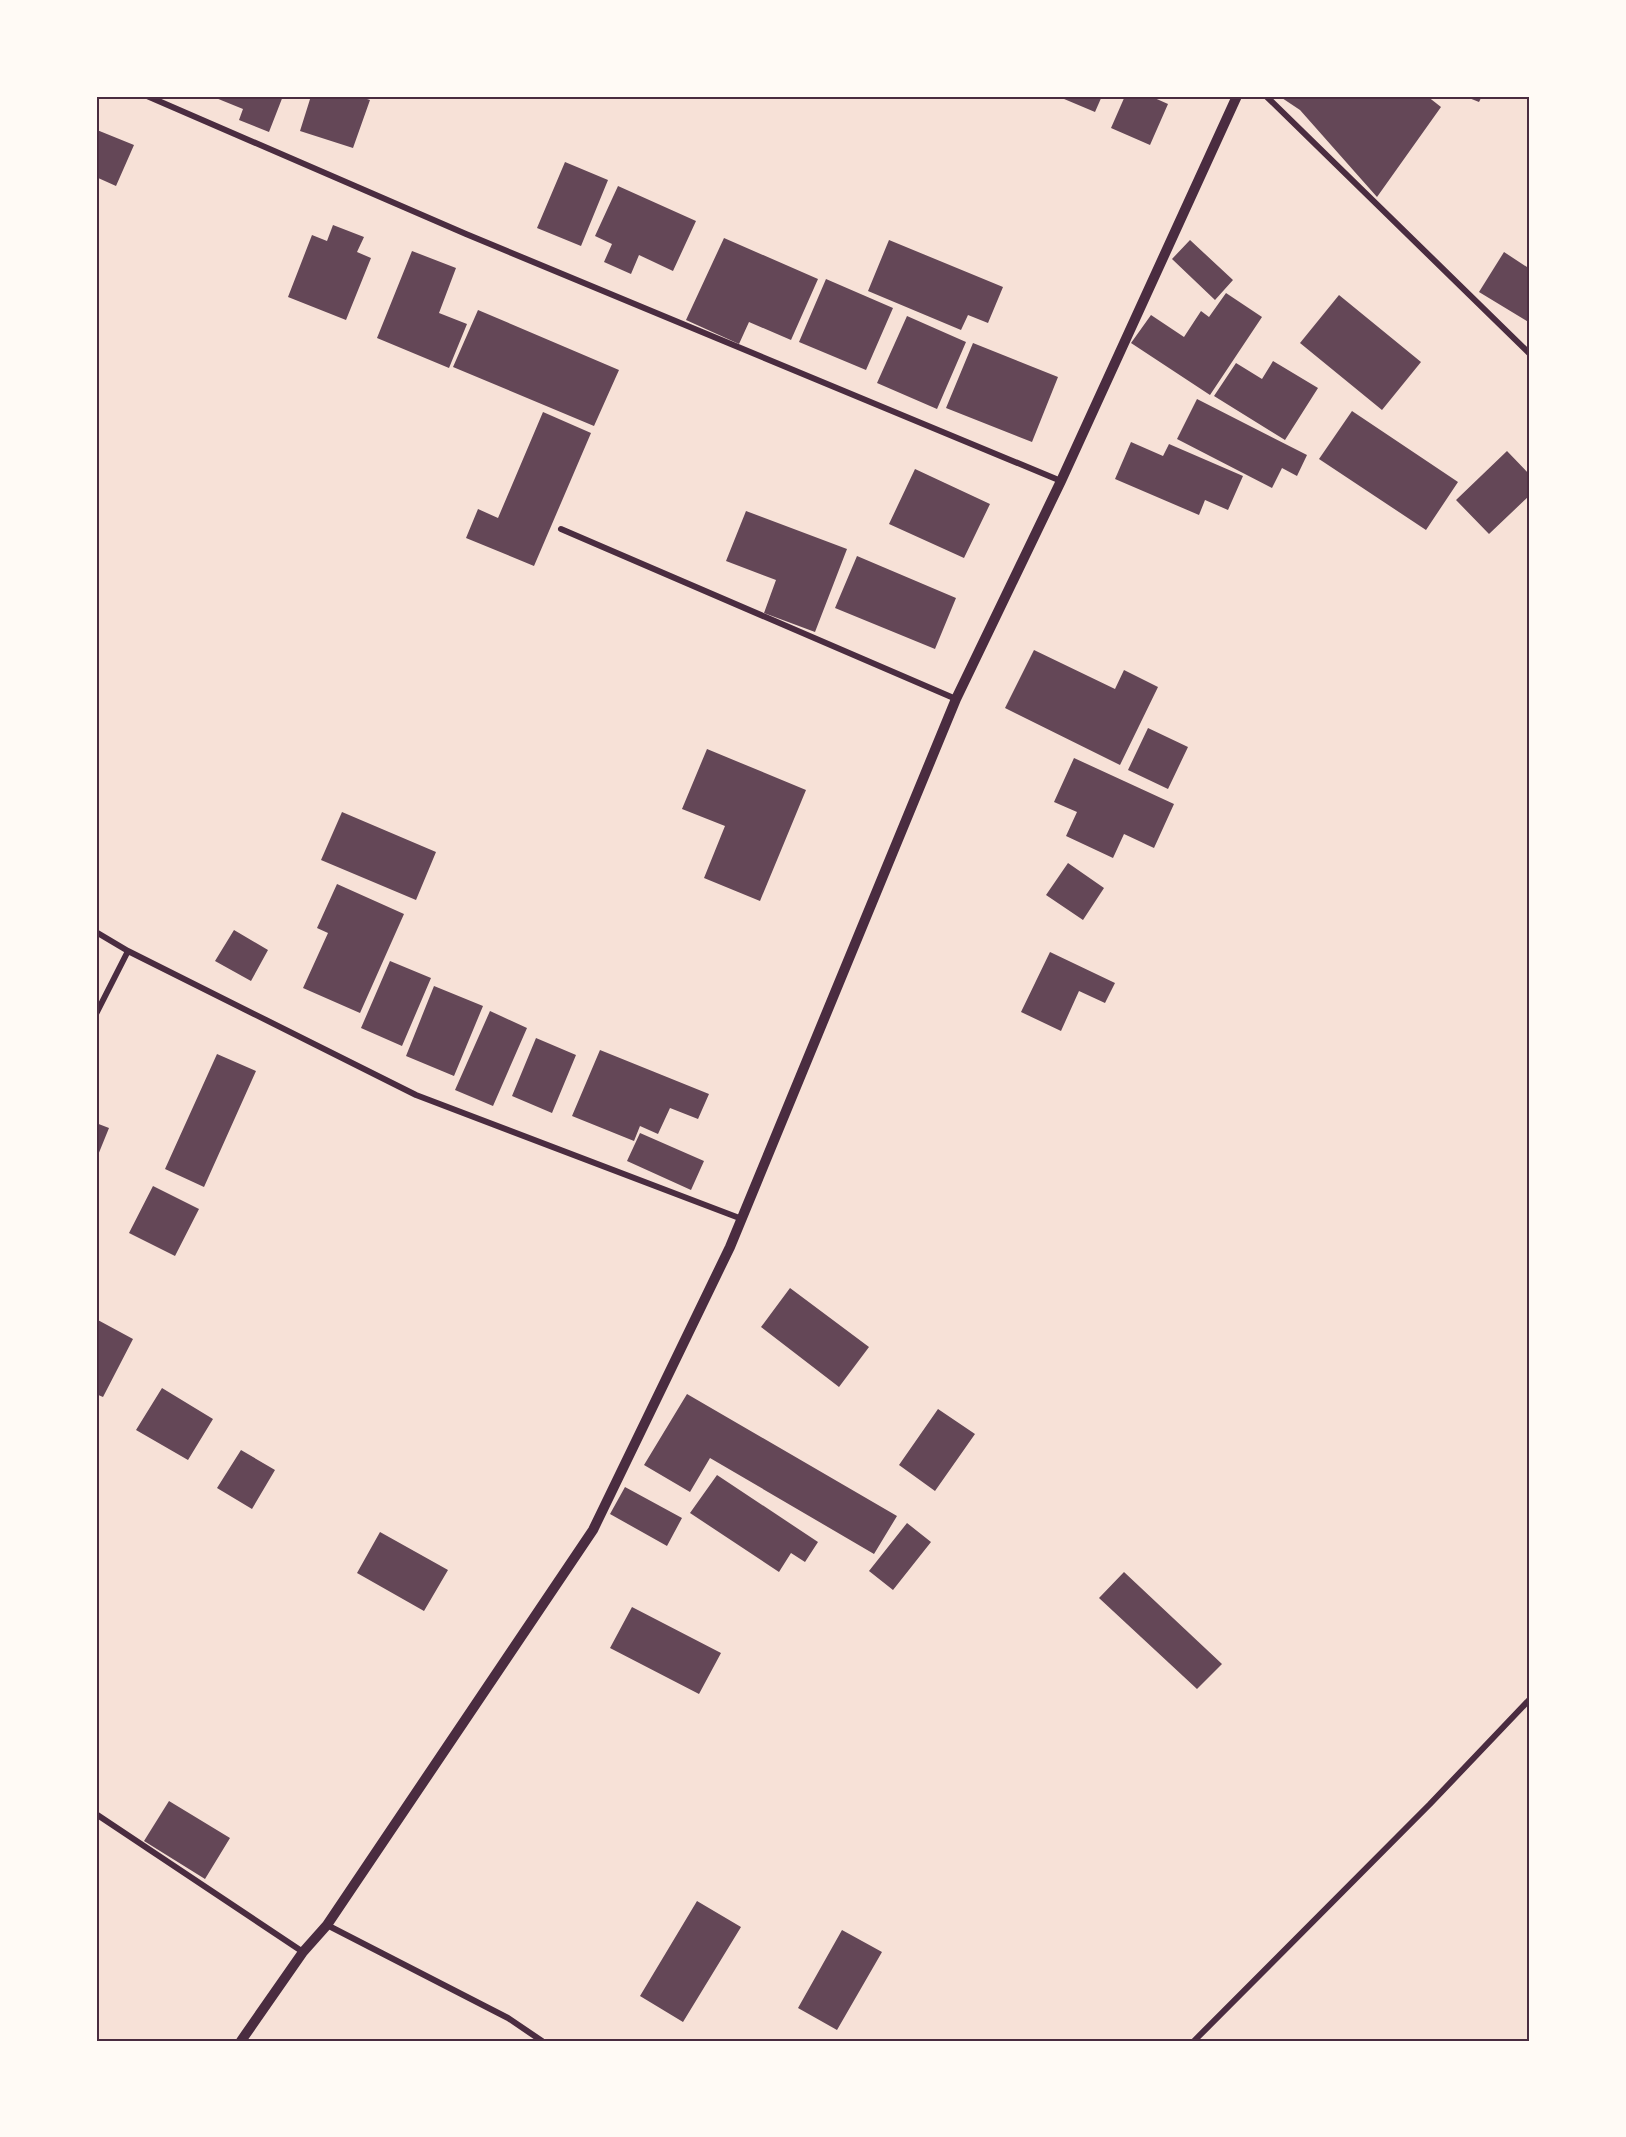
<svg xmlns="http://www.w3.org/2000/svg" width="1626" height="2137" viewBox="0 0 1626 2137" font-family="'Roboto Serif',serif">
  <rect width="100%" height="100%" fill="#f7e1d7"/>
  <path fill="#644757" d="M211,96h72l-14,36 -30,-12 4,-11z
    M311,96h47l12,4 -17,48 -53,-17z
    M1057,96h45l-7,16z
    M1125,96h25l18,8 -18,41 -39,-17z
    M1279,96h148l14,11 -64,90 -77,-87z
    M1464,96h18l-3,6z
    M97,130l37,15 -18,41 -20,-9z
    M565,162l43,18 -27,66 -44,-18z
    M618,186l78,35 -23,50 -34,-16 -8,19 -27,-12 8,-18 -17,-8z
    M333,225l31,12 -7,15 14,6 -25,62 -58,-23 24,-62 15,6z
    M724,238l94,41 -27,61 -42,-18 -10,22 -53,-24z
    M889,240l114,47 -15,36 -20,-8 -7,15 -93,-39z
    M1190,240l43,40 -18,20 -43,-41z
    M412,251l44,17 -17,45 28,11 -18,44 -72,-30z
    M1504,252l26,17v54l-51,-31z
    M826,279l67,29 -27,62 -67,-28z
    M1226,293l36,24 -52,78 -79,-52 20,-28 33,22 17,-26 8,6z
    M1339,295l82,67 -39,48 -82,-67z
    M478,310l141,60 -25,56 -141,-59z
    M907,316l59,26 -29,67 -60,-26z
    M973,343l85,34 -26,65 -86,-34z
    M1273,361l45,27 -33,52 -71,-44 22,-33 26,16z
    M1197,399l110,56 -10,21 -15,-8 -10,20 -95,-49z
    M1352,411l106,71 -32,48 -107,-71z
    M543,412l48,21 -57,133 -68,-28 12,-29 20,9z
    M1131,442l32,14 6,-12 74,32 -15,34 -23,-10 -6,15 -84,-36z
    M1507,451l23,24v20l-41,39 -33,-34z
    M915,469l75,35 -26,54 -75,-34z
    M746,511l101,38 -32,83 -51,-19 12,-33 -50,-19z
    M857,556l99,42 -21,51 -100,-41z
    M1034,650l81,39 9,-19 34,17 -38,78 -115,-57z
    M1148,728l40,19 -20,42 -40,-19z
    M707,749l99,41 -46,111 -56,-23 21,-52 -43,-17z
    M1074,758l100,46 -20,44 -30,-14 -11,24 -47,-22 11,-24 -23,-10z
    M342,812l94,40 -20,48 -95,-40z
    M1068,863l36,25 -21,32 -37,-25z
    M337,884l67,30 -44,99 -57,-25 25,-55 -11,-5z
    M234,930l34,20 -17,31 -36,-20z
    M1050,952l65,31 -10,20 -26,-12 -18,40 -40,-19z
    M390,961l41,17 -29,68 -41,-18z
    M434,986l49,20 -29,70 -48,-20z
    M490,1011l37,17 -34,78 -38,-16z
    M536,1038l40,17 -24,58 -40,-17z
    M600,1050l109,44 -11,25 -28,-11 -12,26 -18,-8 -6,15 -62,-25z
    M217,1054l39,17 -52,116 -39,-18z
    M96,1123l13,5 -13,32z
    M640,1133l64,28 -13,29 -64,-29z
    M153,1186l46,23 -24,47 -46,-23z
    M790,1288l79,59 -30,40 -78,-60z
    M96,1319l37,20 -30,58 -7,-3z
    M162,1388l51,31 -25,41 -52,-30z
    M687,1394l210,122 -23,38 -164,-96 -20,34 -46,-27z
    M938,1409l37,25 -40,57 -36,-26z
    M241,1450l34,20 -23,39 -35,-21z
    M717,1475l101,67 -13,20 -14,-9 -12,19 -89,-59z
    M625,1487l57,31 -15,28 -57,-32z
    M907,1523l24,19 -38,48 -24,-19z
    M380,1532l68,38 -24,41 -67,-38z
    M1124,1572l98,92 -25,25 -98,-91z
    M632,1607l89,46 -22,41 -89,-46z
    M169,1801l61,37 -25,41 -61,-38z
    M697,1901l44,26 -58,95 -43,-26z
    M842,1930l40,22 -45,78 -39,-22z"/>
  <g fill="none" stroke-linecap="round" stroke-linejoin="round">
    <path stroke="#4a2c40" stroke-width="6" d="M147,96l319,138 595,247
      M1266,96l264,258
      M561,529l395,170
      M96,932l32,19 -32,63
      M128,951l288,144 326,124
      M96,1814l207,138
      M327,1925l181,93 34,23
      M1194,2041l236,-237 100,-105"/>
    <path stroke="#4a2c40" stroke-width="10" d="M241,2041l62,-89 24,-27 266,-395 137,-283 226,-548 105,-218 176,-385"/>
  </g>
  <rect width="1626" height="2137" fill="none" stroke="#fffaf5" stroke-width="195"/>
  <rect x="98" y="98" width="1430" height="1942" fill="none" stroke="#4a2c40" stroke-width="2"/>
</svg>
